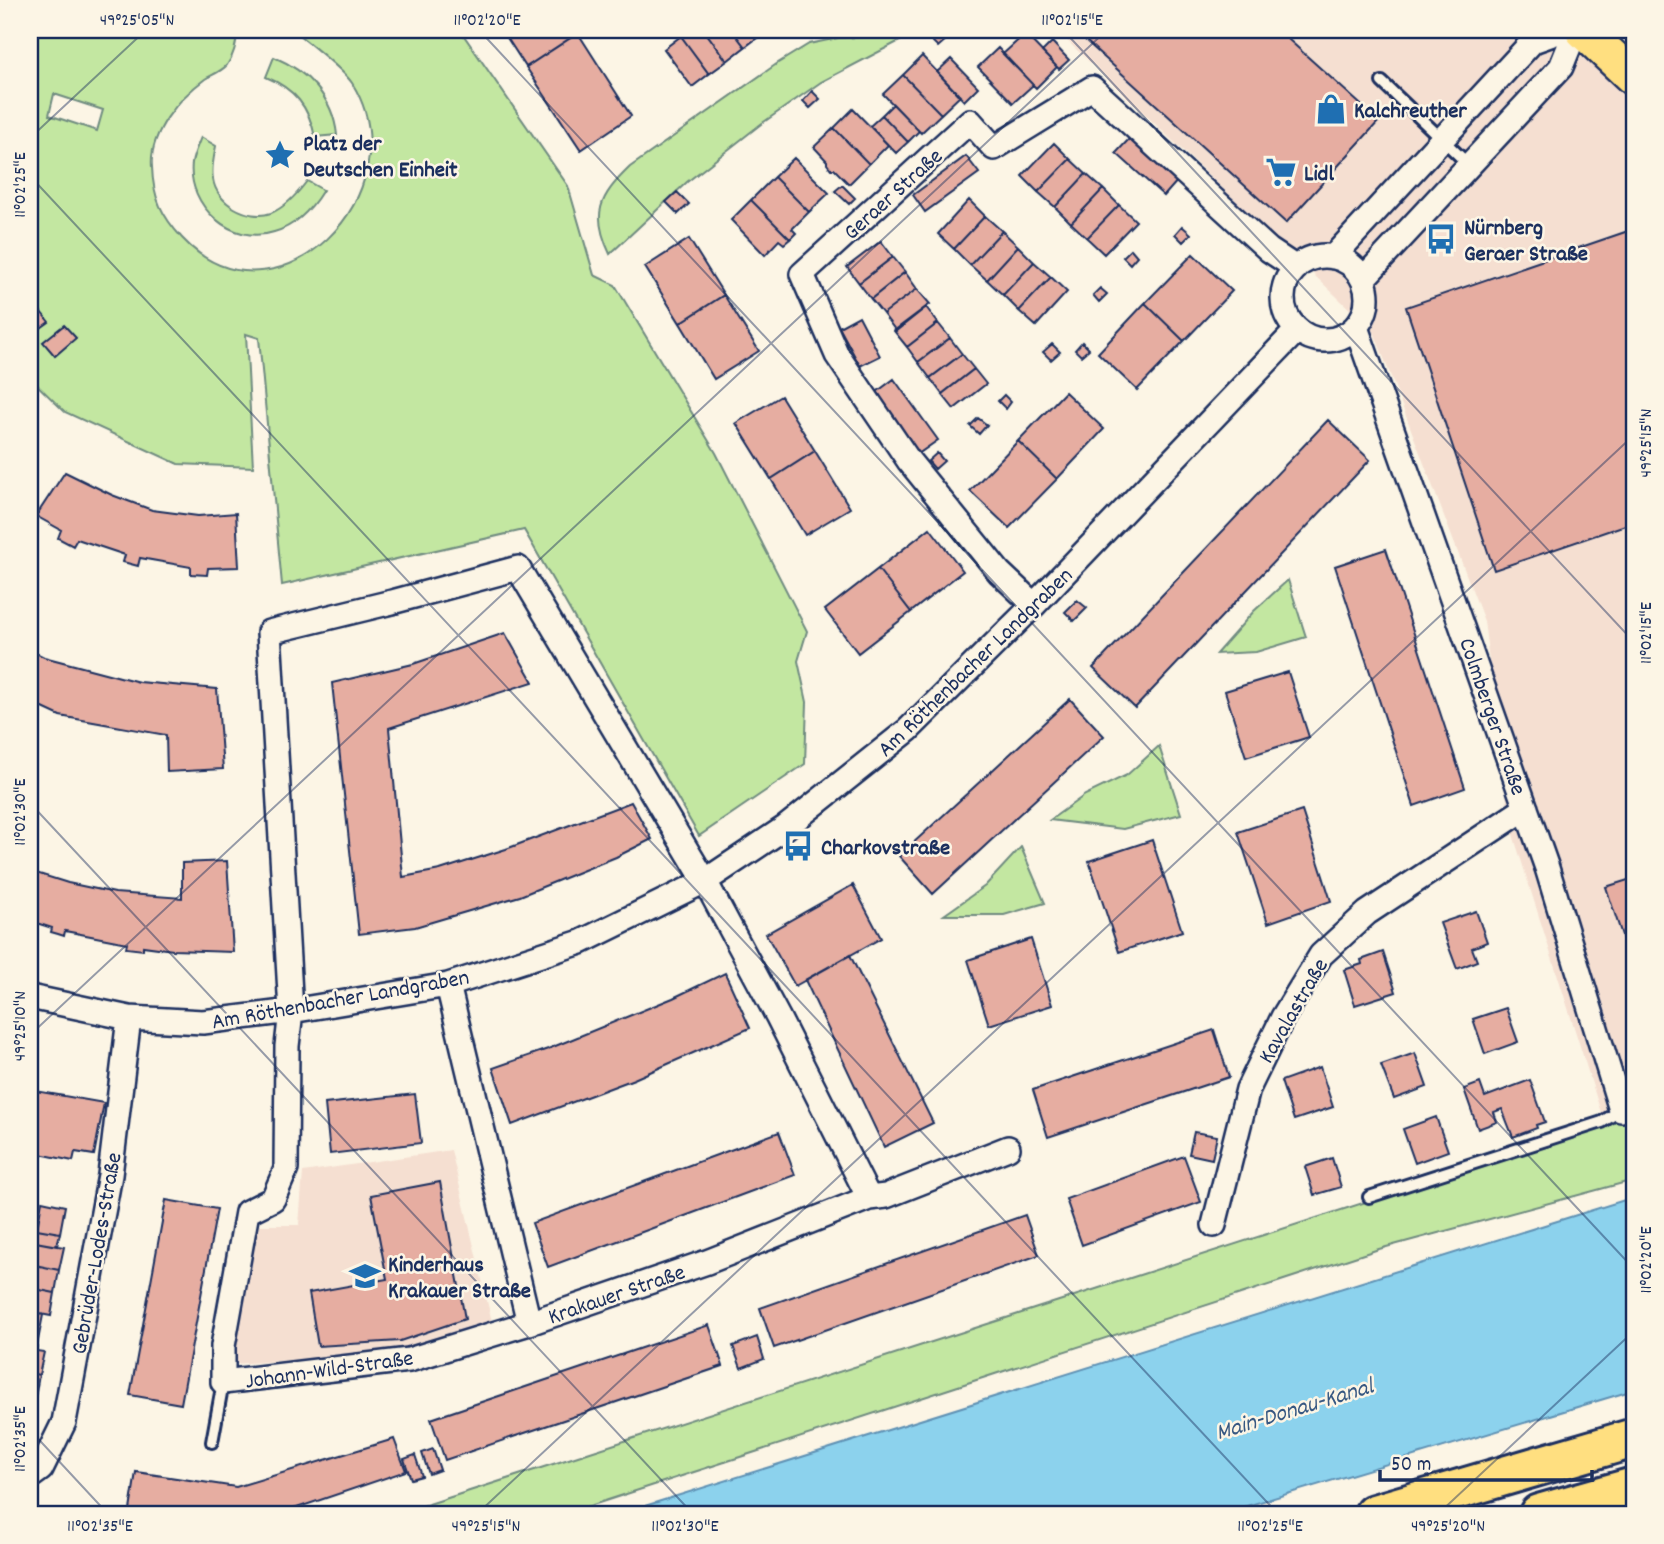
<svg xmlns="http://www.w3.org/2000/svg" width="1664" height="1544" viewBox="0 0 1664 1544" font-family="Dekko,sans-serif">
  <rect width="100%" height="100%" fill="#fcf5e5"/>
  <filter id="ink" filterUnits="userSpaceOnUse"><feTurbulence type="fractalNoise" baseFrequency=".0143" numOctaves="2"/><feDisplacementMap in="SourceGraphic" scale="14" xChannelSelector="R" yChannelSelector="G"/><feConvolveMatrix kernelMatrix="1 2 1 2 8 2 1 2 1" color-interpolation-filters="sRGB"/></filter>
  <g filter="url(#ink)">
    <path fill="#f5dfd1" d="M1056,30h509l69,64v1023l-29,8 -95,-300 -26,-204 -110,-289z
      M451,1150l42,176 -95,27 -165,11 26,-139h40l4,-53z"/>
    <path fill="#c3e7a1" stroke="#6f8b80" stroke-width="2" fill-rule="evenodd" d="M30,30h208c-2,12 -3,24 -11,35 -5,6 -15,10 -22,14 -26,19 -56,54 -53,88 1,31 10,49 30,71 93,100 238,-46 170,-155 -9,-14 -45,-41 -59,-53h167l108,156 26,89 21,10 101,168 91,178 -9,30 9,41 -2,62 -106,72 -175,-306 -242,55 -23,-247 -13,-4 7,133 -75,-3 -113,-52 -35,-34zM54,94l49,16 -6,21 -48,-16z
      M911,35l-90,47 -60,42 -74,58 -77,72c-19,-40 -11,-57 20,-87l148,-104 31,-19 29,-6z
      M274,57c33,14 59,40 63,78l-22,2c-6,-30 -20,-48 -49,-60z
      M201,137l15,9c-2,11 -5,21 -3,33 3,24 35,42 58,34 15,-6 27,-20 36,-32l16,9c-11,18 -27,36 -49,42 -42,14 -87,-26 -82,-69 1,-8 6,-18 9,-26z
      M1288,580l18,57 -50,15 -40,2 38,-43z
      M1159,746l22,68 -58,15 -73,-9 35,-25 42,-20z
      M1021,847l24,56 -41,12h-60l41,-29z
      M1634,1117v63l-255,69 -814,265h-167l1207,-389z"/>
    <path fill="#8cd2ed" stroke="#5f91b4" stroke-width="2" d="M1634,1197v193l-414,124h-601z"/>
    <path fill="#e6ada1" stroke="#1b2f5e" stroke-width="2" d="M502,30h73l3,3 -52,34z
      M690,30h14l23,31 -18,13 -28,-38z
      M704,30h28l13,17 -18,14z
      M732,30h25l4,5 -16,12z
      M921,30h17l9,9 -9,8z
      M1074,30h204l101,91 -93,102z
      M578,33l53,83 -50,34 -55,-83z
      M1025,34l32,33 -21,21 -33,-34z
      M681,36l28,38 -17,13 -28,-38z
      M1052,42l17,18 -10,9 -17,-17z
      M998,48l35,37 -20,18 -35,-36z
      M922,56l38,40 -19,18 -38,-39z
      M951,59l27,28 -14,14 -27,-29z
      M903,75l38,39 -20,19 -38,-39z
      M812,91l8,8 -10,9 -7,-7z
      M893,104l26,27 -11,11 -26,-27z
      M853,109l35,36 -19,19 -35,-36z
      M882,115l26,27 -12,11 -26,-27z
      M834,128l35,36 -20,20 -15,-15h-3l-4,-5v-3l-13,-14z
      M1131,137l47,43 -14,16 -48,-43z
      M1054,143l16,16 -32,33 -16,-16z
      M966,156l13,17 -54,39 -12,-17z
      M794,158l35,35 -20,19 -35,-35z
      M1070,159l16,15 -31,33 -17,-15z
      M1086,174l17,15 -32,34 -16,-16z
      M774,177l35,35 -17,17 4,4 -6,6 -39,-39z
      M842,185l13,13 -6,6 -14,-13z
      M1103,189l16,16 -32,33 -16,-15z
      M677,192l12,12 -11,10 -12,-12z
      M751,200l39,39 -6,5 -5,-4 -14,15 -34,-35z
      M969,200l16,16 -31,33 -16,-15z
      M1119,205l17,16 -32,33 -17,-16z
      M985,216l17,15 -32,34 -16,-16z
      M1182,226l9,8 -8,8 -8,-8z
      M1634,229v293l-140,48 -88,-263z
      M1002,231l16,15 -31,34 -17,-15z
      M689,239l35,56 -44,28 -35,-56z
      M881,241l12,16 -34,26 -12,-16z
      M1018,246l16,16 -31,33 -16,-15z
      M1131,249l6,7 -7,8 -7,-7z
      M1193,254l39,37 -48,50 -39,-38z
      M893,257l12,15 -34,27 -12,-16z
      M1034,262l17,15 -32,34 -16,-16z
      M905,272l12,17 -34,25 -12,-15z
      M1051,277l16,15 -31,34 -17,-15z
      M1100,288l7,6 -8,8 -6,-7z
      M917,289l13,15 -34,27 -13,-17z
      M724,295l35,56 -45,28 -34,-56z
      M1145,303l39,38 -47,49 -39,-37z
      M37,307l12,15 -15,11 -4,-5v-15z
      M926,307l12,16 -31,24 -13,-16z
      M859,316l21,40 -20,10 -21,-39z
      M938,323l12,15 -32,24 -11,-15z
      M64,325l12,13 -21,18 -12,-14z
      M950,338l12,16 -32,24 -12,-16z
      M1082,342l7,7 -8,7 -6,-6z
      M1052,344l8,8 -9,8 -8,-8z
      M962,354l12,15 -32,25 -12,-16z
      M974,369l12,15 -32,25 -12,-15z
      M894,379l44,61 -20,14 -44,-60z
      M1065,392l39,37 -47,50 -39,-38z
      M1004,395l7,7 -5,7 -8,-8z
      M781,396l34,55 -44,28 -35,-56z
      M978,418l9,7 -8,9 -9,-8z
      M1328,420l42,40 -235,248 -42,-40z
      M1018,441l39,38 -48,49 -39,-37z
      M815,451l35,57 -45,27 -34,-56z
      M937,453l7,8 -9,8 -7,-8z
      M65,472l47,23 40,15 46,6 38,-3 3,54 -31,1 -1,7 -16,-1v-7l-51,-9 -2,8 -15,-4 2,-7 -48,-16 -4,7 -15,-8 3,-8 -25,-14z
      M930,528l33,43 -52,41 -33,-43z
      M1386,549l79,239 -51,18 -79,-240z
      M878,569l33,43 -53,41 -33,-43z
      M1077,600l10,8 -13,13 -9,-9z
      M505,633l28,49 -144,46 14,149 37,-7 66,-21 125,-47 21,37 -36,18 -96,39 -105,31 -56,7 -27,-251 81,-19z
      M30,650l14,7 95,25 78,7 6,80 -56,3 -1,-37 -106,-19 -30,-14z
      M1288,672l21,65 -63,20 -21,-66z
      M1070,699l34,37 -171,158 -34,-38z
      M1302,811l29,90 -63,22 -30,-91z
      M1152,840l30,91 -63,21 -30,-91z
      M227,861l6,91 -60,-2 -30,-4v4l-17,-2 1,-5 -62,-12 -1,5 -6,-2 -7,-2 1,-4 -22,-7v-50l38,12 47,10 67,5v-35z
      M1634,878v94l-28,-85z
      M853,885l28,53 -86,48 -29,-52z
      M1476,911l11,31 -15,6 5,13 -20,8 -17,-46z
      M1031,939l21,66 -63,20 -21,-65z
      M1383,952l13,40 -41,13 -11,-35 18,-6 -1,-4z
      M850,955l83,168 -49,24 -79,-167z
      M725,973l25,55 -116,51 -122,46 -19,-57 55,-19 125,-51z
      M1506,1008l12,34 -33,12 -12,-35z
      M1214,1030l15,47 -181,60 -15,-47z
      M1415,1053l12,34 -33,12 -13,-34z
      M1320,1067l13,40 -39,13 -13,-39z
      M1530,1080l15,42 -9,3 1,3 -24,9 -11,-28 -8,3 3,10 -19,7 -14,-40 16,-6 5,14z
      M30,1090l74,13 -10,52 -19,-3 -2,9 -43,-9z
      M415,1094l6,49 -91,11 -5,-50z
      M1436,1117l12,34 -33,12 -12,-34z
      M779,1132l16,43 -247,92 -16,-44z
      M1194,1132l23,4 -5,23 -23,-5z
      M1184,1156l17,46 -119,43 -16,-46z
      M1332,1158l9,29 -27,8 -9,-28z
      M440,1182l25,137 -65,22 -82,5 -9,-53 78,-14 -16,-84z
      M166,1200l51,9 -36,195 -51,-9z
      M42,1201l23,5 -5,27 -23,-4z
      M1025,1215l14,40 -265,93 -14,-40z
      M31,1228l29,5 -3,13 -27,-5z
      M30,1241l34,6 -5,23 -29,-6z
      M30,1264l29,6 -4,23 -25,-5z
      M30,1288l25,5 -4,23 -21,-4z
      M30,1312l13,3 -7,36 -6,-1z
      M709,1325l14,41 -278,94 -14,-41z
      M757,1337l7,22 -23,9 -8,-22z
      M30,1350l14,2 -5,23 -9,-2z
      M30,1373l9,2 -4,23 -5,-1z
      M30,1397l5,1 -5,22z
      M394,1439l12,32 -127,43h-126l-23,-4 6,-38 100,15z
      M433,1449l7,21 -11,4 -7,-21z
      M415,1455l7,21 -11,3 -7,-20z"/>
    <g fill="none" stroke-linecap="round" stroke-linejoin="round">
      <g stroke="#1b2f5e" stroke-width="16">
        <path id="service" d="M1382,82l86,82
          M1369,1197l233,-75 19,-12
          M212,1442l11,-60"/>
      </g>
      <g stroke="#1b2f5e" stroke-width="28">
        <path id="minor" d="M1283 298a42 42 0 1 1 84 0a42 42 0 1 1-84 0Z
          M1333,257l200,-216 31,-11
          M1363,279l198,-212 15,-37
          M1356,327l191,541 74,242
          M1034,605l-35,-33 -90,-111 -72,-106 -35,-81 168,-153 24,27 98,-60 177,162 27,18
          M448,985l81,338 178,-61 162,-64
          M30,997l99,21 74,4 88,-11 157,-26 133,-43 124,-61 81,-54 122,-97 126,-125 263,-275
          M1214,1225l34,-136 35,-72 38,-62 46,-42 159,-105
          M529,1323l-120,37 -186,22v-36l24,-134 26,-13 13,-30 1,-123 4,-35 -22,-379 123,-30 126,-34 187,313 73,136 91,181 17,-2 122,-48
          M30,1477l11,-8 23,-47 46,-247 19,-157"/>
      </g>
      <g stroke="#1b2f5e" stroke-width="40">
        <path id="primary" d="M1583,30l51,48"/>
      </g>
      <g stroke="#1b2f5e" stroke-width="44">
        <path id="trunk" d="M1374,1514l260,-76
          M1539,1514l95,-27"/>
      </g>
      <use href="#service" stroke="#fcf5e5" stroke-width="10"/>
      <use href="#minor" stroke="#fcf5e5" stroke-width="23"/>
      <use href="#primary" stroke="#ffdf80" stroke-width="35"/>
      <use href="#trunk" stroke="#ffdf80" stroke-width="38"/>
    </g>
  </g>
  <path fill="none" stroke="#1b2f5e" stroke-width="2" stroke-opacity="0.45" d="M479,30l1155,1239M1063,30l571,612M30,138l116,-108M30,176l1248,1338M30,803l663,711M30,1035l1077,-1005M30,1430l78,84M477,1514l1157,-1079M1438,1514l196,-183"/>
  <defs>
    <g id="shop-bare" transform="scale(2.415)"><path d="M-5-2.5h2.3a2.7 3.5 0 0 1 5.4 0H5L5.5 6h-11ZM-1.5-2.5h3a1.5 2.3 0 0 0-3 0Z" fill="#1f6fb2" stroke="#fcf5e5" stroke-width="2.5" paint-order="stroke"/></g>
    <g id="sight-bare" transform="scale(2.415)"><path d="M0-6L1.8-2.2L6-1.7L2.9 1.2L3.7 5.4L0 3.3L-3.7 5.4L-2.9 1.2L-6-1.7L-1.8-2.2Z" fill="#1f6fb2" stroke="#fcf5e5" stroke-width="2.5" paint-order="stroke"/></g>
    <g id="supermarket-bare" transform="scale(2.415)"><path d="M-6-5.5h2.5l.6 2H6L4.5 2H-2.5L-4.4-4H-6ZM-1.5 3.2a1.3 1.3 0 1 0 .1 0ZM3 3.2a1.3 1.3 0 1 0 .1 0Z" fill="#1f6fb2" stroke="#fcf5e5" stroke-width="2.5" paint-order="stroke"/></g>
    <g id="bus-bare" transform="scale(2.415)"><path d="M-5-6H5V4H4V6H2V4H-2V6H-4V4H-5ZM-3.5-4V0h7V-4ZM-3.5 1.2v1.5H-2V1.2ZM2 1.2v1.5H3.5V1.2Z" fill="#1f6fb2" stroke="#fcf5e5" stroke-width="2.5" paint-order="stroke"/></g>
    <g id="school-bare" transform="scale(2.415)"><path d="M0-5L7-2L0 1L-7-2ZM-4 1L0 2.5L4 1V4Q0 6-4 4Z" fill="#1f6fb2" stroke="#fcf5e5" stroke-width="2.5" paint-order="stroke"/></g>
  </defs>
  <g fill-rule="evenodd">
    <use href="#shop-bare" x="1331" y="109"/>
    <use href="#sight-bare" x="280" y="155"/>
    <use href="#supermarket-bare" x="1281" y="172"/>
    <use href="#bus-bare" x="1441" y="239"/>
    <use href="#bus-bare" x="798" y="846"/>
    <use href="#school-bare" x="365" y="1276"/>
  </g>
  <g text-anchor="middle" stroke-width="5" stroke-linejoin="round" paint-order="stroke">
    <g font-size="23" font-weight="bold" fill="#1b2f5e" stroke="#fcf5e5" text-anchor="start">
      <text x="1354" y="117">Kalchreuther</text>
      <text x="303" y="150">Platz der<tspan x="303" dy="26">Deutschen Einheit</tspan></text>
      <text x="1304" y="180">Lidl</text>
      <text x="1464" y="234">Nürnberg<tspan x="1464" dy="26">Geraer Straße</tspan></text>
      <text x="821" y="854">Charkovstraße</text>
      <text x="388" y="1271">Kinderhaus<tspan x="388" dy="26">Krakauer Straße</tspan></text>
    </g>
    <g font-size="23" fill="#1b2f5e" stroke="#fcf5e5">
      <text transform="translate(892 193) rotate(-42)" y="8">Geraer Straße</text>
      <text transform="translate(974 661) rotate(-44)" y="8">Am Röthenbacher Landgraben</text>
      <text transform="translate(1494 716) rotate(71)" y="8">Colmberger Straße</text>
      <text transform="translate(340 998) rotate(-10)" y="8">Am Röthenbacher Landgraben</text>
      <text transform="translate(1292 1010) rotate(-60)" y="8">Kavalastraße</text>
      <text transform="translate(95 1253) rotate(-80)" y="8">Gebrüder-Lodes-Straße</text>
      <text transform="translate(616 1293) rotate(-19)" y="8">Krakauer Straße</text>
      <text transform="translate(329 1368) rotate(-8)" y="8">Johann-Wild-Straße</text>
    </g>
    <g font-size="24" font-style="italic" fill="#375882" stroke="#fcf5e5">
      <text transform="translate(1294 1408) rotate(-17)" y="8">Main-Donau-Kanal</text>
    </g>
  </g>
  <rect width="1664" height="1544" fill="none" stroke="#fcf5e5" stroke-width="77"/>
  <path d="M1380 1470v10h212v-10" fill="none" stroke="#1b2f5e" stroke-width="3.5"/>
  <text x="1391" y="1470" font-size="21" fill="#1b2f5e" stroke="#fcf5e5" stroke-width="5" paint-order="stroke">50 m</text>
  <rect x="38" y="38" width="1588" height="1468" fill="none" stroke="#1b2f5e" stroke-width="2.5"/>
  <g font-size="18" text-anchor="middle" fill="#1b2f5e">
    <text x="137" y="25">49°25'05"N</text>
    <text x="487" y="25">11°02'20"E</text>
    <text x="1072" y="25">11°02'15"E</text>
    <text transform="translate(19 185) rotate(-90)" y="6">11°02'25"E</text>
    <text transform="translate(1645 443) rotate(-90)" y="6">49°25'15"N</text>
    <text transform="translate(1645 633) rotate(-90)" y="6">11°02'15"E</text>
    <text transform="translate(19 812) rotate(-90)" y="6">11°02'30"E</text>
    <text transform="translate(19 1026) rotate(-90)" y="6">49°25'10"N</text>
    <text transform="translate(1645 1260) rotate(-90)" y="6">11°02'20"E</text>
    <text transform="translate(19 1439) rotate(-90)" y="6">11°02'35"E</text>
    <text x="100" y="1531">11°02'35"E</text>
    <text x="486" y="1531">49°25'15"N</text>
    <text x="685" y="1531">11°02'30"E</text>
    <text x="1270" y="1531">11°02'25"E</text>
    <text x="1448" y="1531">49°25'20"N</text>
  </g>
</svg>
